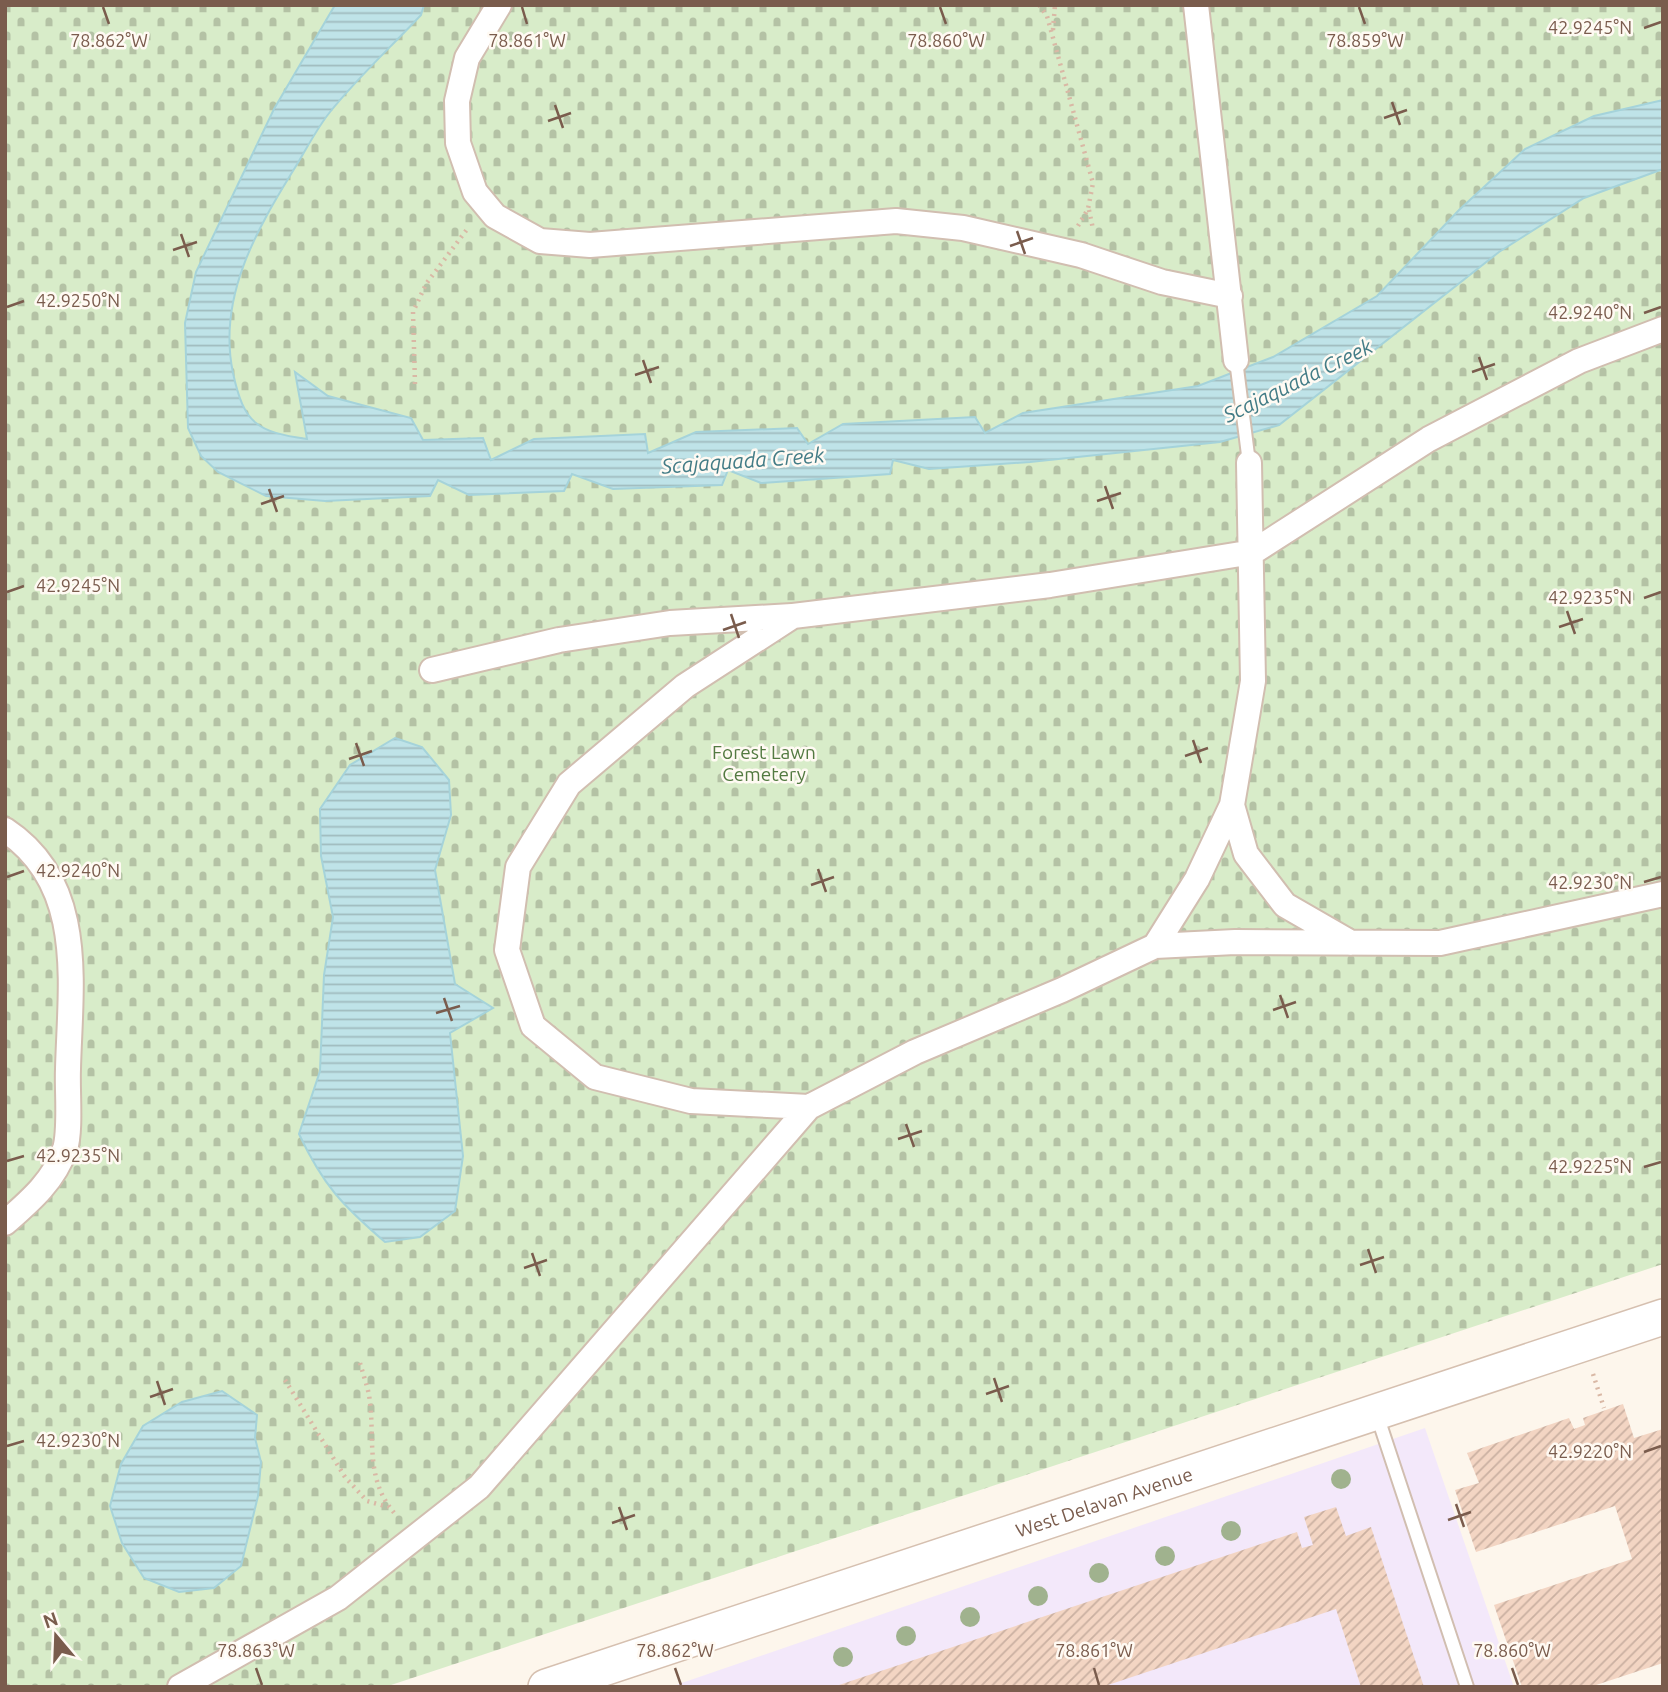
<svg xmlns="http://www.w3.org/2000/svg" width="1668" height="1692" viewBox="0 0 1668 1692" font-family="Ubuntu,sans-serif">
  <defs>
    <pattern id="cemetery-stones" width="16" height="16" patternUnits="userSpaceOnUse" patternTransform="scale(1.75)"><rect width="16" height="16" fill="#d8ecc9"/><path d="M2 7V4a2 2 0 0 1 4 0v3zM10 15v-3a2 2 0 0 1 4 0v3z" fill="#b4c2a5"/></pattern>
    <pattern id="water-rules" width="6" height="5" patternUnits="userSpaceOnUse" patternTransform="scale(1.75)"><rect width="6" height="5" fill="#bfe3e8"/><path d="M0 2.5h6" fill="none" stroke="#a0bbbe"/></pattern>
    <pattern id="building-hatch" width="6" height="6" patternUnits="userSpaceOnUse" patternTransform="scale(1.75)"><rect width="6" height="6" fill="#f3d5c3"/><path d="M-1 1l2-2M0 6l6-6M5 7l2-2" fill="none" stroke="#cab0a1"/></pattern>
  </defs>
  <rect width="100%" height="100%" fill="#fdf6ec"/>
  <path fill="#f3e8fa" d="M1425,1428l89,259h-844z"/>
  <path fill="url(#cemetery-stones)" d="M5,5h1658v1259l-1278,423h-380z"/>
  <path fill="url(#water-rules)" stroke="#a5d3da" stroke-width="2" d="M335,5h89l-3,10c-30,32 -64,63 -91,97 -13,16 -23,36 -34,54 -39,63 -79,131 -63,207 11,51 24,59 74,66l-12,-67 33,24 83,22 12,22 60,-2 8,22 43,-21 111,-5 3,19 48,-21 101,-4 11,16 35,-20 132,-7 10,16 38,-20 175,-27 75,-29 104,-61 82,-86 66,-61 69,-33 69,-16v69l-79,29 -85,54 -220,173 -59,17 -190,20 -101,7 -36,-9 -3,14 -129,9 -33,-13 -6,15 -109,4 -41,-15 -8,17 -95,4 -31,-15 -8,16 -105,5 -59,-5 -48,-24 -17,-16 -13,-28 -3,-105 11,-51 78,-163z
    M395,738l27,9 27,33 2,35 -16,55 20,114 38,24 -43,25 13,123 -8,55 -35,26 -35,5c-43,-37 -62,-57 -86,-108l21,-63 4,-96 9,-58 -12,-61 -1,-47 30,-44z
    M222,1391l35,24 -2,23 6,24 -3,34 -17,70 -27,22 -35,4 -35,-14 -22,-35 -12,-37 11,-42 22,-38 39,-24z"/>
  <path fill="url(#building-hatch)" d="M1623,1404l11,34 29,-9v234l-73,24h-68l-28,-82 138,-46 -17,-53 -139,46 -21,-62 24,-7 -12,-30 102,-35 5,11 11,-4 -2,-7z
    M1336,1507l10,29 25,-9 53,160h-63l-25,-78 -234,78h-269l464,-155 5,16 11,-3 -9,-28z"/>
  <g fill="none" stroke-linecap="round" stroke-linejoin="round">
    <g stroke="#d1beb0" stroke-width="16">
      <path id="lane" d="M1236,360l13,103
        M1377,1415l90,272"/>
    </g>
    <g stroke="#d1beb0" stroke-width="28">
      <path id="street" d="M499,5l-32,53 -10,43 1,42 17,49 20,24 45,25 50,4 306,-24 67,7 118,27 81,27 68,14
        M1196,5l40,355
        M432,670l127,-30 111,-17 122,-7
        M1232,805l14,49 39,51 66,38
        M5,830c82,54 65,155 63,239 -1,22 3,61 -3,80 -11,32 -36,53 -60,74
        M1155,946l42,-67 35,-74 21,-124 -4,-218
        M809,1107l-118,-6 -96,-24 -62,-51 -26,-76 11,-83 51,-83 116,-98 108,-70 257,-31 203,-33 176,-113 150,-78 84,-32
        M180,1687l158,-89 141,-111 330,-380 106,-55 147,-62 93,-44 80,-4 205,1 223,-49"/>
    </g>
    <g stroke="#d6c0b0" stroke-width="38">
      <g id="secondary">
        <path id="s1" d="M546,1687l1117,-370"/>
      </g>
    </g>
    <path stroke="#d9b8a5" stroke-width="4.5" stroke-dasharray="2 5" stroke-linecap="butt" d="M1039,5l8,11 46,167 -5,26 -10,17
      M1053,30l2,-25
      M1089,210l4,19
      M415,384l-2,-72 13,-28 42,-56
      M360,1363c3,11 7,22 9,32 7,42 -6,85 28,121
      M1593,1374l11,34
      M285,1380l60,97 22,24 21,6"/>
    <use href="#lane" stroke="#fff" stroke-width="12"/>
    <use href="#street" stroke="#fff" stroke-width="24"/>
    <use href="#secondary" stroke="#fff" stroke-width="35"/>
  </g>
  <g fill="#a0b28e">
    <circle cx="1341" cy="1479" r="10"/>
    <circle cx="1231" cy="1531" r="10"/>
    <circle cx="1165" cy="1556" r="10"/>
    <circle cx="1099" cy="1573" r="10"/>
    <circle cx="1038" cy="1596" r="10"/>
    <circle cx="970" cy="1617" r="10"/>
    <circle cx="906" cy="1636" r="10"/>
    <circle cx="843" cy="1657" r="10"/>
  </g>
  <path fill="none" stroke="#7a5c4d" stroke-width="2.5" d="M103,7l6,17M522,7l5,17M940,7l6,17M1359,7l6,17M1644,28l17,-6M1392,102l8,23M555,105l8,23M1384,118l23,-8M548,121l23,-8M1017,231l8,23M181,234l8,23M1010,246l23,-8M173,250l24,-8M7,307l17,-6M1644,313l17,-6M1479,357l8,23M643,360l8,23M1472,372l23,-8M635,375l24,-8M1105,486l8,23M269,489l8,23M1097,501l24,-8M261,504l23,-8M7,592l17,-6M1644,598l17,-6M1567,611l8,23M731,614l8,24M1559,627l24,-8M723,630l23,-8M1193,740l8,23M356,743l8,23M1185,756l23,-8M349,759l23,-8M818,869l8,23M7,877l17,-6M1644,882l17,-5M811,885l23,-8M1280,995l8,23M444,998l8,23M1273,1010l23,-8M436,1013l24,-7M906,1124l8,23M898,1139l24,-8M7,1161l17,-5M1644,1167l17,-5M1368,1249l8,24M532,1253l8,23M1360,1265l24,-8M524,1268l23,-8M994,1378l8,24M157,1381l8,24M986,1394l23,-8M150,1397l23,-8M7,1446l17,-5M1644,1452l17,-6M1456,1504l8,23M619,1507l8,23M1448,1520l23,-8M612,1523l23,-8M256,1668l6,17M675,1668l6,17M1094,1668l5,17M1512,1668l6,17"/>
  <g text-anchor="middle" stroke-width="5" stroke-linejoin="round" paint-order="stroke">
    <g font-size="19" fill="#537a41" stroke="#fffaf3">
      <text x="764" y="759">Forest Lawn<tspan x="764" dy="22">Cemetery</tspan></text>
    </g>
    <g font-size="19" fill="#7a5c4d" stroke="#fffaf3">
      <text dy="7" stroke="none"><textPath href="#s1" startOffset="588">West Delavan Avenue</textPath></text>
    </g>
    <g font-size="21" font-style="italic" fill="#437c86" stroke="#fffaf3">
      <text transform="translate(1298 381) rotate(-26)" y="7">Scajaquada Creek</text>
      <text transform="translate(743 461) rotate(-4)" y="7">Scajaquada Creek</text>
    </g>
  </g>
  <g font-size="18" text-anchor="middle" fill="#7a5c4d" stroke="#fffaf3" stroke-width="5" stroke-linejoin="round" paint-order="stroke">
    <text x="1590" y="34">42.9245°N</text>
    <text x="109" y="47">78.862°W</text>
    <text x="527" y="47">78.861°W</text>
    <text x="946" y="47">78.860°W</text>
    <text x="1365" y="47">78.859°W</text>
    <text x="78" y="307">42.9250°N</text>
    <text x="1590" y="319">42.9240°N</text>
    <text x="78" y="592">42.9245°N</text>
    <text x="1590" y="604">42.9235°N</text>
    <text x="78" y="877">42.9240°N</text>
    <text x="1590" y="889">42.9230°N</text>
    <text x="78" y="1162">42.9235°N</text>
    <text x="1590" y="1173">42.9225°N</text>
    <text x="78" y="1447">42.9230°N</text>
    <text x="1590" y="1458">42.9220°N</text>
    <text x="256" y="1657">78.863°W</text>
    <text x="675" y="1657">78.862°W</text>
    <text x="1094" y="1657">78.861°W</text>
    <text x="1512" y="1657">78.860°W</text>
  </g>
  <rect width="1668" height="1692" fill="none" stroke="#7a5c4d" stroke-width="14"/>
  <g transform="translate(56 1636) rotate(341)" stroke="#fffaf3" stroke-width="5" paint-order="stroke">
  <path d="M0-5L12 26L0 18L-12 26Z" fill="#7a5c4d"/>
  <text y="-10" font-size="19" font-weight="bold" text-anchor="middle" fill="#7a5c4d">N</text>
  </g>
</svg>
